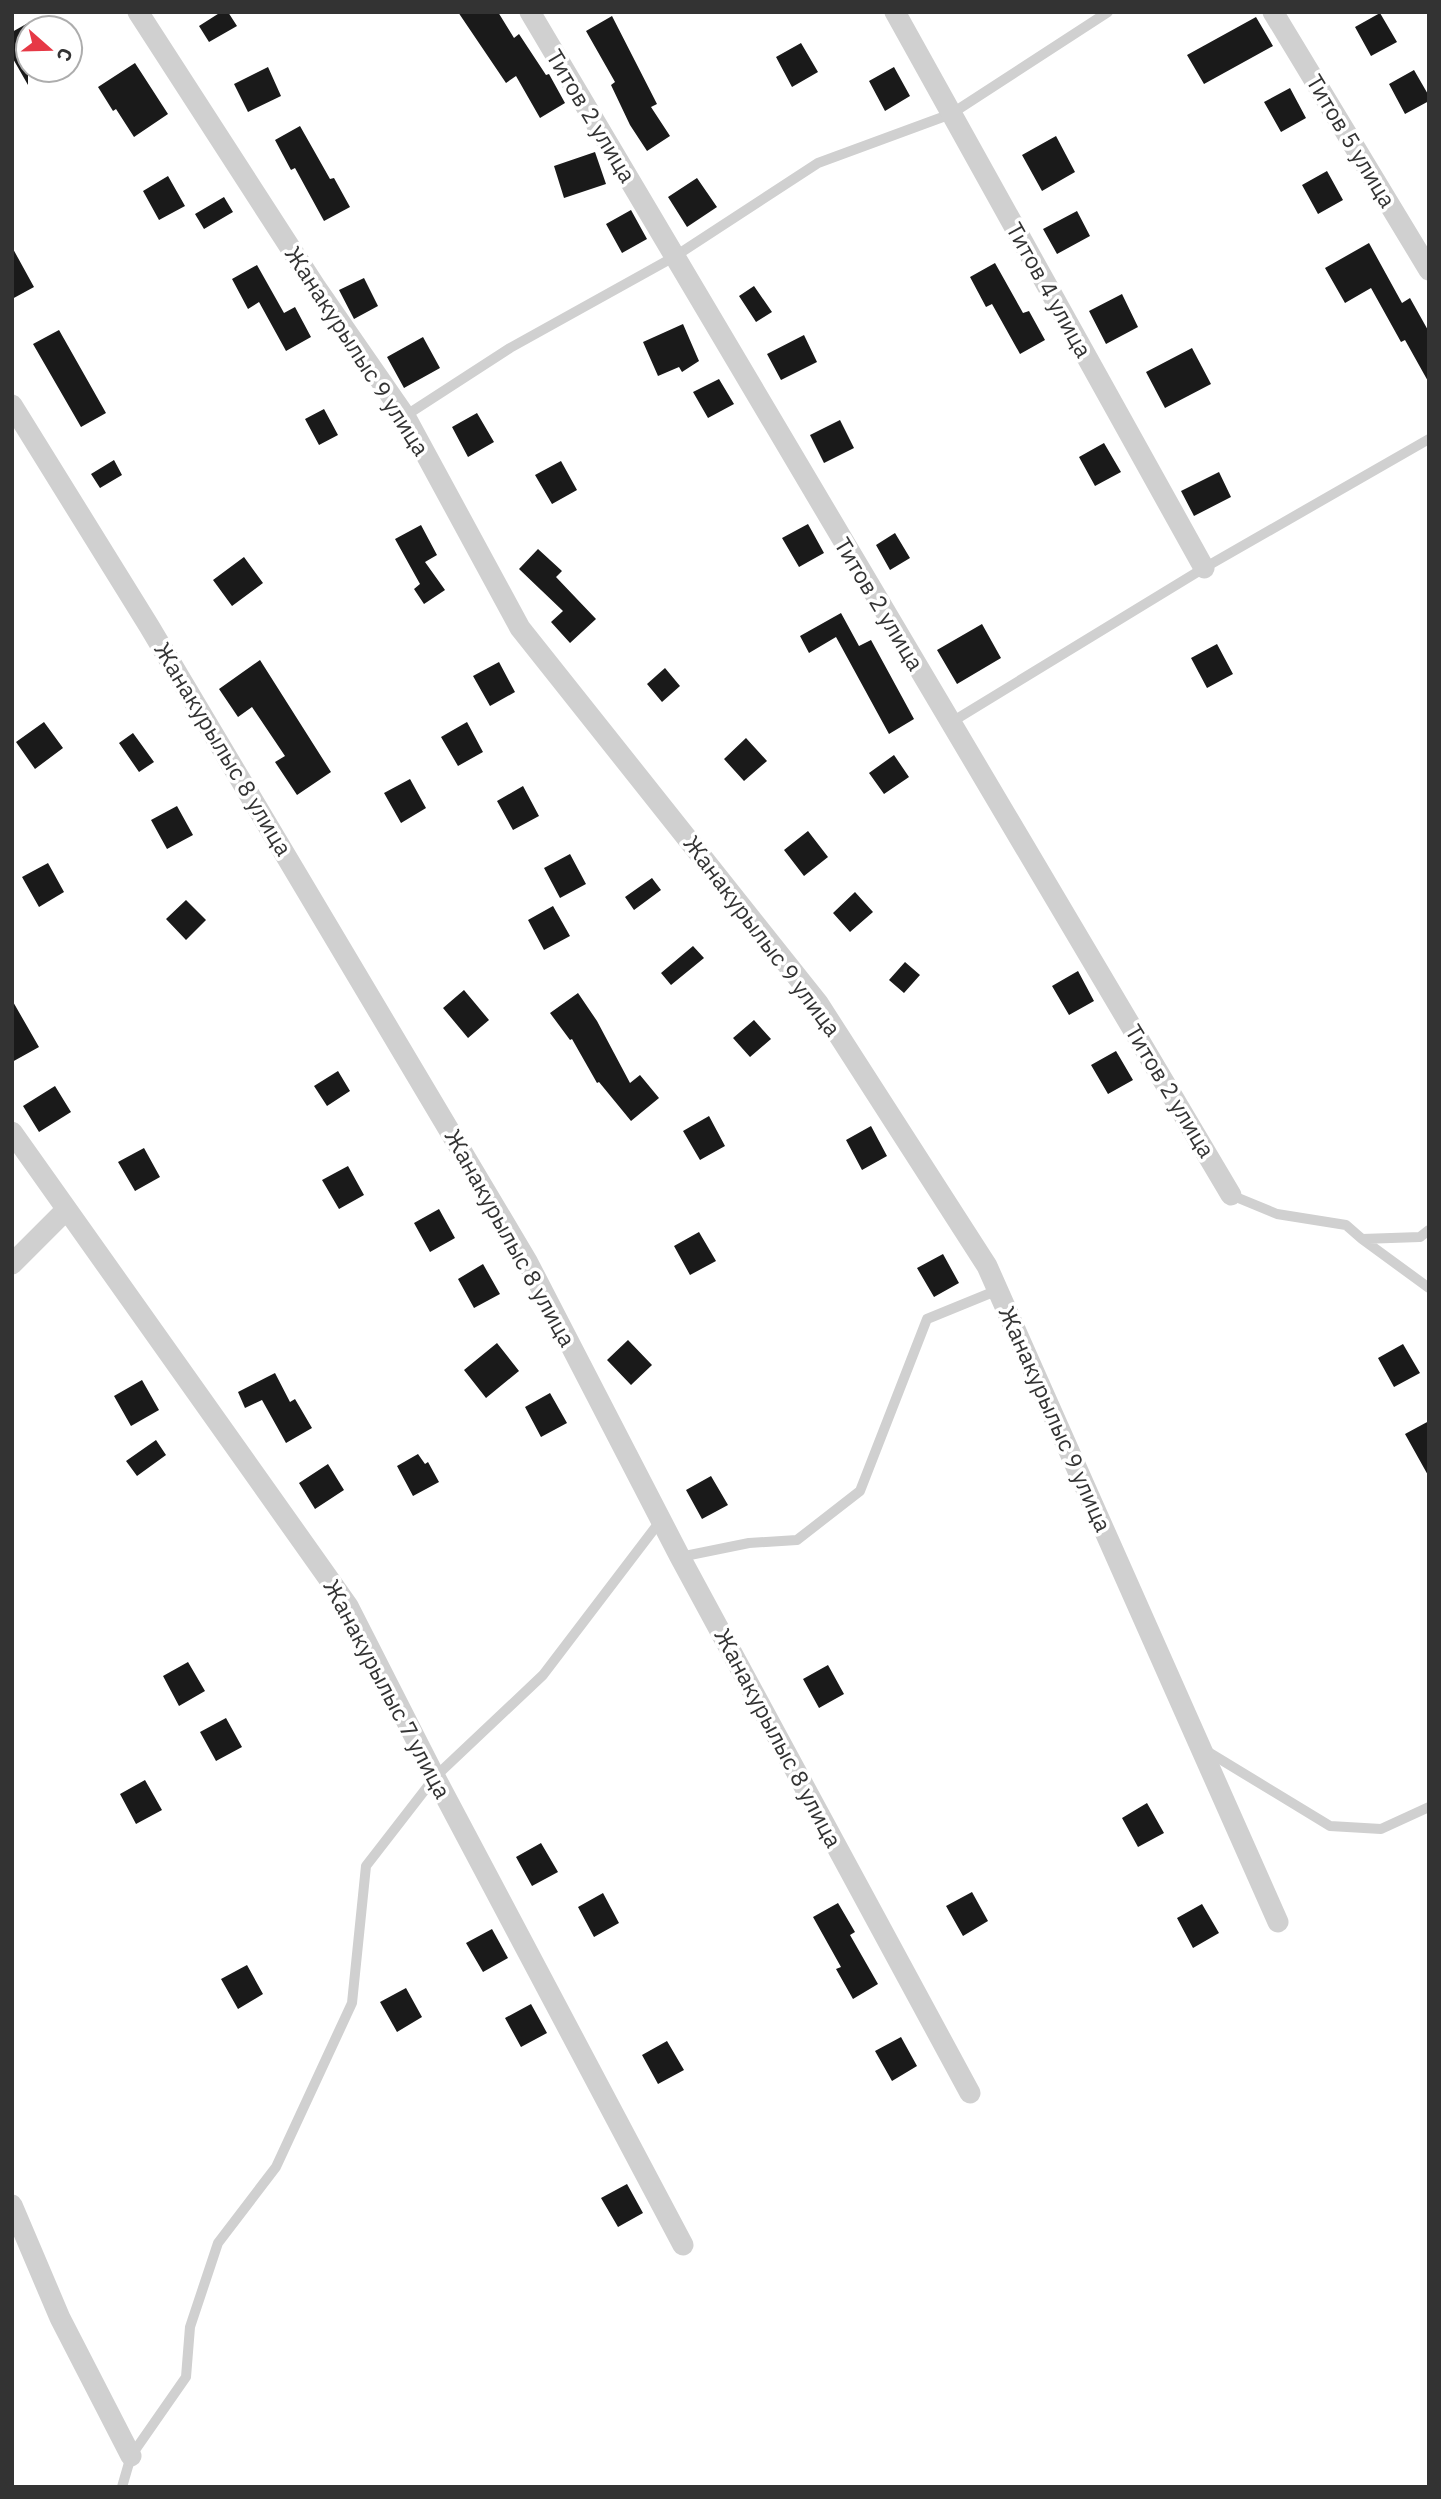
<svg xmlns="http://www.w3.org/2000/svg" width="1441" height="2499" viewBox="0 0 1441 2499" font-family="'IBM Plex Sans',sans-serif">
  <rect width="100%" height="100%" fill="#fff"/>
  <path fill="#1a1a1a" d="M221,12h7l9,14 -28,16 -10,-16z
    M458,12h40l16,26 5,-4 27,41 3,-1 16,29 -25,15 -24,-42 -10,7z
    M1380,13l17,29 -26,14 -16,-29z
    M612,16l45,88 -6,3 19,29 -23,15 -17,-26 -19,-40 4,-3 -29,-51z
    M1256,17l17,29 -69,38 -17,-29z
    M28,23v62l-16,-28v-25z
    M801,43l17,29 -26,15 -16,-30z
    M135,63l33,51 -34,23 -18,-28 -3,2 -15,-24z
    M268,67l13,29 -33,16 -14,-28z
    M894,67l16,29 -25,15 -16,-30z
    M1414,70l15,26v5l-24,13 -16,-30z
    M1290,88l16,30 -25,14 -17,-30z
    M300,126l30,53 4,-1 16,29 -26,14 -29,-53 -4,2 -16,-30z
    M1056,136l19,36 -33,19 -20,-36z
    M595,152l11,32 -42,14 -10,-32z
    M1327,171l16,29 -25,14 -16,-29z
    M168,176l17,30 -26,14 -16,-29z
    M697,178l20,29 -30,20 -19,-30z
    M224,197l9,15 -29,17 -9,-15z
    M631,210l16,29 -25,14 -16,-29z
    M1077,211l13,25 -33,18 -14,-25z
    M1369,243l33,60 8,-5 19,34v51l-24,-43 -4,2 -30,-54 -26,15 -20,-35z
    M12,247l22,40 -22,12z
    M995,263l28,50 6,-2 16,29 -25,14 -28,-50 -6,3 -16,-30z
    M257,265l27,48 11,-6 16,30 -25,14 -27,-49 -11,7 -16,-30z
    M364,278l14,28 -24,13 -15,-29z
    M754,286l18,26 -16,10 -17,-26z
    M1122,294l16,33 -32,17 -17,-33z
    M683,324l16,37 -17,11 -3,-5 -21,9 -15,-34z
    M59,330l47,83 -25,14 -48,-83z
    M804,335l13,27 -36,18 -14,-26z
    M423,337l17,31 -36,20 -17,-31z
    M1192,348l19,36 -46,24 -19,-36z
    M719,379l15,25 -26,14 -15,-26z
    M324,409l14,26 -19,10 -14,-26z
    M477,413l17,29 -26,15 -16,-30z
    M840,420l14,28 -30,15 -14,-28z
    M1104,443l17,29 -26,14 -16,-29z
    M114,460l8,15 -22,13 -9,-14z
    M561,461l16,29 -25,14 -17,-29z
    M1219,472l12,25 -37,19 -13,-25z
    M808,524l16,29 -25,14 -17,-29z
    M421,525l16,30 -12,7 20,28 -21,14 -10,-15 6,-5 -25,-45z
    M895,533l15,25 -20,12 -14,-25z
    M538,549l24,22 -6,6 40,42 -26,24 -19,-21 12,-11 -44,-42z
    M244,557l19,26 -31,23 -19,-26z
    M841,613l18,33 12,-6 43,79 -25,15 -53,-97 -27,16 -9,-17z
    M982,624l19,34 -44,26 -20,-34z
    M1217,644l16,30 -26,14 -16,-30z
    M260,660l71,112 -34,23 -22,-33 10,-6 -33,-49 -14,10 -19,-28z
    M499,662l16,30 -25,14 -17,-30z
    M665,668l15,18 -18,16 -15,-18z
    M44,722l19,26 -28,21 -19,-27z
    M467,722l16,30 -25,14 -17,-29z
    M133,733l21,29 -15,10 -20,-29z
    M746,738l21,23 -23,20 -20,-22z
    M894,755l15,22 -25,17 -15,-21z
    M410,779l16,29 -25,15 -17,-30z
    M523,786l16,30 -26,14 -16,-29z
    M177,806l16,29 -26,14 -16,-29z
    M808,831l20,26 -24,19 -20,-26z
    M570,854l16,30 -26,14 -16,-30z
    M48,863l16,29 -25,15 -17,-30z
    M652,878l9,12 -27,20 -9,-13z
    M855,892l18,20 -23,20 -17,-19z
    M186,900l20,20 -20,20 -20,-21z
    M553,906l17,30 -26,14 -16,-30z
    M693,946l11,12 -33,27 -10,-12z
    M905,962l15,13 -16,18 -15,-13z
    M1078,971l16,30 -25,14 -17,-29z
    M464,990l25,30 -21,18 -25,-30z
    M578,993l19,28 33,62 10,-8 19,23 -28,23 -32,-39 -2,1 -25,-44 -2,1 -20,-27z
    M12,1000l27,47 -27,15z
    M754,1020l17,19 -21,18 -17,-19z
    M1116,1051l17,29 -25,14 -17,-29z
    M338,1071l12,20 -23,15 -13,-20z
    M55,1086l16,26 -32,20 -16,-26z
    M709,1116l16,30 -25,14 -17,-29z
    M871,1126l16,30 -25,14 -16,-30z
    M144,1148l16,29 -25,14 -17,-29z
    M348,1166l16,29 -25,14 -17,-29z
    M439,1209l16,29 -25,14 -16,-29z
    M699,1232l17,29 -26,14 -16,-29z
    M943,1254l16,29 -25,14 -17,-29z
    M483,1264l17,30 -26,14 -16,-29z
    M628,1340l24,25 -21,20 -24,-25z
    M497,1343l22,28 -33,27 -22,-28z
    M1403,1344l17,29 -26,14 -16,-29z
    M275,1373l15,29 5,-3 17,29 -26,15 -24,-43 -17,8 -7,-16z
    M142,1380l17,30 -28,16 -17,-30z
    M550,1393l17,30 -26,14 -16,-30z
    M1429,1421v56l-24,-43z
    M156,1440l10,15 -29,21 -11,-15z
    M418,1454l7,10 3,-2 11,20 -26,14 -16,-30z
    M328,1464l16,26 -29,19 -16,-26z
    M711,1476l17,29 -26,14 -16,-29z
    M188,1662l17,29 -26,15 -16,-30z
    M828,1665l16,29 -25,14 -16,-29z
    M226,1718l16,29 -26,14 -16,-29z
    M145,1780l17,30 -26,14 -16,-30z
    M1147,1803l17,30 -26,14 -16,-29z
    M541,1843l17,29 -26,14 -16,-29z
    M972,1892l16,29 -25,15 -17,-30z
    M603,1893l16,30 -25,14 -16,-30z
    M838,1903l17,29 -5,3 28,49 -25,15 -17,-30 5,-2 -28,-50z
    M1202,1904l17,29 -26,15 -16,-30z
    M492,1929l16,29 -25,14 -17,-29z
    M247,1965l16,29 -25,15 -17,-30z
    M406,1988l16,29 -25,15 -17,-30z
    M531,2004l16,29 -26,14 -16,-29z
    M901,2037l16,29 -25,15 -17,-30z
    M667,2041l17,29 -26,14 -16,-29z
    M627,2184l16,29 -25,14 -17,-29z"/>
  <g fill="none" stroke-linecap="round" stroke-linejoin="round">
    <path stroke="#d0d0d0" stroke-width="10" d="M405,416l105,-68 164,-91 144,-94 133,-49 157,-102
      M950,723l254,-155 225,-129
      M1231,1195l46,19 69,11 16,14 58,-2 9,-7
      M1362,1239l67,49
      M680,1557l69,-14 48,-3 63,-49 67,-172 71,-29
      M1205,1750l125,76 51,3 48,-22
      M122,2487l9,-31 55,-79 4,-50 28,-84 58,-76 76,-164 14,-137 69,-89 108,-102 118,-155"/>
    <path stroke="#d0d0d0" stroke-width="21" d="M138,12l177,274 90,130 115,212 298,375 169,263 291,656
      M530,12l701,1183
      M895,12l309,556
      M1273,12l156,258
      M12,405l137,221 378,635 153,296 290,536
      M12,1132l336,474 87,171 248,468
      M12,1264l54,-54
      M12,2205l48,113 71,138"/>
  </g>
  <g text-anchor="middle" stroke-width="7" stroke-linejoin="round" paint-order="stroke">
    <g font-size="23" fill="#333" stroke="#fff">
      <text transform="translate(591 116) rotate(59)" y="8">Титов 2 улица</text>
      <text transform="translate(1351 141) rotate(59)" y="8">Титов 5 улица</text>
      <text transform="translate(1049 290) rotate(61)" y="8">Титов 4 улица</text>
      <text transform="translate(357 351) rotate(57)" y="8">Жанакурылыс 9 улица</text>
      <text transform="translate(879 604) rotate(59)" y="8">Титов 2 улица</text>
      <text transform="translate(223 749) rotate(59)" y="8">Жанакурылыс 8 улица</text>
      <text transform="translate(762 936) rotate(53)" y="8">Жанакурылыс 9 улица</text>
      <text transform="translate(1170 1091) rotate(59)" y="8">Титов 2 улица</text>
      <text transform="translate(510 1238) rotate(61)" y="8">Жанакурылыс 8 улица</text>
      <text transform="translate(1055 1419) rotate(66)" y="8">Жанакурылыс 9 улица</text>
      <text transform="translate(387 1689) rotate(62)" y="8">Жанакурылыс 7 улица</text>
      <text transform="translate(778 1738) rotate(62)" y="8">Жанакурылыс 8 улица</text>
    </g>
  </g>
  <rect width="1441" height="2499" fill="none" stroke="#333333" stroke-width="28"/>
  <g transform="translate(49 49) rotate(110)"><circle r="33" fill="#ffffff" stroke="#adadad" stroke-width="2"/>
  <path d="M0-5L12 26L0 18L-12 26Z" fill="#e63946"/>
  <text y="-10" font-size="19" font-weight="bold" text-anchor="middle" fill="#333333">С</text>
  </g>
</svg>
